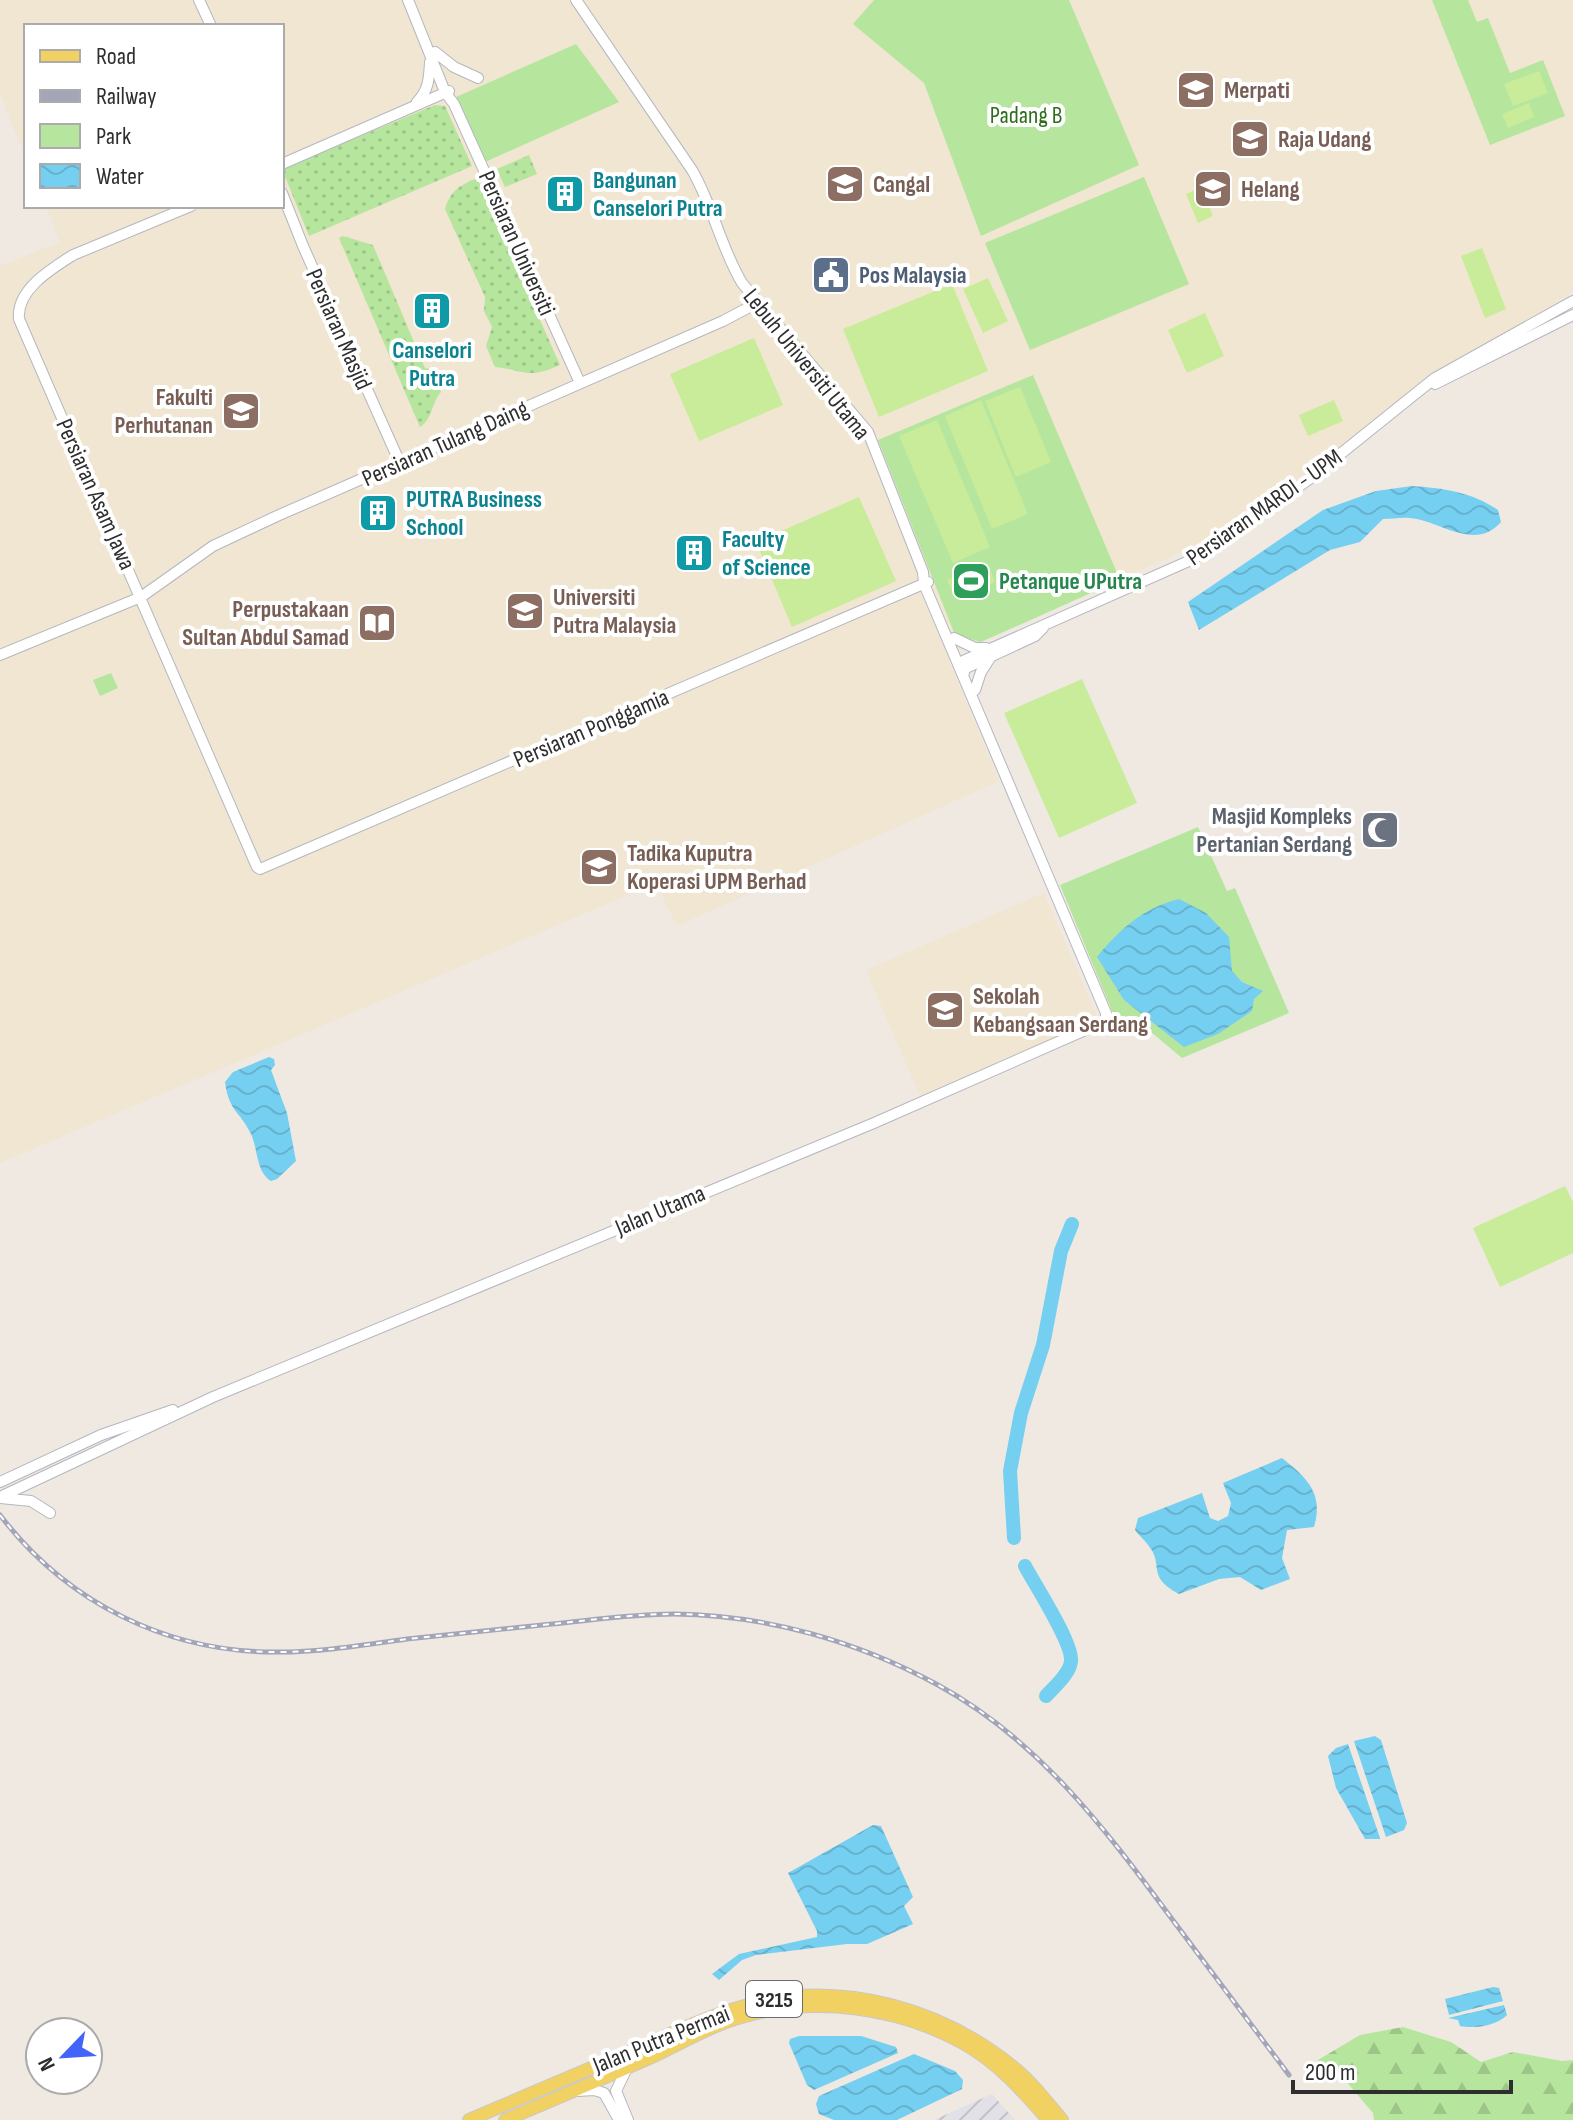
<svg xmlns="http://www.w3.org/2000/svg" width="1573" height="2120" viewBox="0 0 1573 2120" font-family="'Sofia Sans Condensed',sans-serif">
  <defs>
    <pattern id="industrial-furrows" width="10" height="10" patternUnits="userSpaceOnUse" patternTransform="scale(2)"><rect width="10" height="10" fill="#e3e1e8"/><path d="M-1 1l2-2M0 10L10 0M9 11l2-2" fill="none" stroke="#c3c1c7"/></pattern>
    <pattern id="grass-dots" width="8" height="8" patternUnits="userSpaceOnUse" patternTransform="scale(2)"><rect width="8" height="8" fill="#b6e59e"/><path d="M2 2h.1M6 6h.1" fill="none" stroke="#9dc588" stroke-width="1.8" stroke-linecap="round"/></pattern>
    <pattern id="forest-firs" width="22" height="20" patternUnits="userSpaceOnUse" patternTransform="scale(2)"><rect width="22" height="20" fill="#b6e59e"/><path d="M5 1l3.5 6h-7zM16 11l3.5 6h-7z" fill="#9dc588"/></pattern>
    <pattern id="water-waves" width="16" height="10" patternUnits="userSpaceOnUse" patternTransform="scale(2)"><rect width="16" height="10" fill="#75cff0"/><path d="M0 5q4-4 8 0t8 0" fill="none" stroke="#66b2ce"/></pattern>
  </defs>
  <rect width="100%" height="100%" fill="#efe9e1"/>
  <path fill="url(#industrial-furrows)" d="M992,2094l23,26h-81z"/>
  <path fill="#f0e6d1" d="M0,0h1573v290l-24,18 -105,60 -133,102 -103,70 -261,116 52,125 -322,145 -21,-43 -656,280v-897l60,-24 -14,-36h236v-180h-256v132l-26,-64z
    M1044,893l54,126 -178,77 -54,-126z"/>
  <path fill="url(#grass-dots)" d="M435,105l10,1 27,60 -163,70 -27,-67z
    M529,155l8,19 -32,13 -8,-18z
    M477,178l83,187c-33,15 -34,5 -65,2l-9,-21 6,-19 -8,-16 1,-14 -40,-88c6,-19 14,-23 32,-31z
    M343,236l30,9 52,123 5,1 11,23c-10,11 -8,27 -21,35l-81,-189z"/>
  <path fill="url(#forest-firs)" d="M1403,2027l48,15 30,20 32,-10 49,9 11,-1v60h-199l-1,-7 -34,-40 -23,-4 2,-9 42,-25z"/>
  <path fill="#b6e59e" d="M874,0h195l70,165 -158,71 -57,-153 -71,-59z
    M1432,0h36l9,22 11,-4 22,55 33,-13 22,56 -75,29z
    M576,44l43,58 -134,60 -29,-65z
    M1144,177l45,107 -159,66 -45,-107z
    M1033,375l87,205 -139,62 -26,-7 -77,-195z
    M111,673l7,15 -18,8 -7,-16z
    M1198,827l29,64 8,-3 54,125 -107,45 -49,-41 -16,6 -57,-138z"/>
  <path fill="#c9ec9a" d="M1539,71l9,22 -35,13 -9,-22z
    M1529,103l5,14 -26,11 -6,-14z
    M1201,187l12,29 -15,7 -12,-29z
    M1482,248l24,61 -21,9 -24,-62z
    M988,278l20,43 -25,12 -20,-44z
    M952,284l36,87 -109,46 -36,-88z
    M1205,313l19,43 -37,17 -19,-43z
    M754,338l29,67 -84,36 -29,-67z
    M1020,387l31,75 -35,15 -31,-76z
    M981,400l47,114 -36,15 -47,-113z
    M1334,400l9,21 -35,15 -9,-21z
    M937,420l53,127 -37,16 -54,-127z
    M859,497l37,84 -104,46 -36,-85z
    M988,564l7,18 -40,16 -8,-18z
    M1082,679l55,124 -78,35 -55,-125z
    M1565,1186l8,16v51l-73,34 -27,-59z"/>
  <path fill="url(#water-waves)" d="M1412,486c30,2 60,6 86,24l3,12c-26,30 -60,-1 -91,-4 -9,-1 -18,1 -27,1l-23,23 -30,8 -131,80 -11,-28 135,-92 53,-19z
    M1179,899l27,14 23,24 3,34 10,11 21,9 -9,8 -2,12 -34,23 -34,13 -60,-47 -27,-43c23,-28 46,-49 82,-58z
    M269,1057l5,2 1,6 -4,5 16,43 9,48 -19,18 -6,2c-15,-9 -13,-32 -20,-47 -11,-23 -22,-22 -26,-52l8,-10z
    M1282,1458c25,20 42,35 32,69l-27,3 -5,28 8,21 -29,11 -21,-13 -21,2 -40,15c-34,-18 -14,-29 -31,-49 -4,-6 -9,-9 -13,-15l3,-12 64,-25 8,25 8,3 10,-5 3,-13 -8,-20z
    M1375,1736l6,4 26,83 -3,7 -18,7 -32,-96z
    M1348,1744l32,94v1h-15l-29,-51 -8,-32 8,-8z
    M873,1825l8,1 32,71 -9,9 9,18 -46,20h-20l-91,11 -14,5 -23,20 -7,-6 27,-20 78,-17v-6l-29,-58z
    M1493,1987l6,1 4,13 -54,14 -4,-16z
    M1504,2005l3,10c-11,11 -33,14 -47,11l-2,-6 -10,-2z
    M799,2036h62l35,11 2,6 -84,37 -7,-5 -18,-42 1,-4z
    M914,2054l41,17 8,9 -1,9 -65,31h-63l-15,-6 -3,-10 3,-8z"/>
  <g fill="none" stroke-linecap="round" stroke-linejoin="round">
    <path stroke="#75cff0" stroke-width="14" d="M1014,1538l-4,-67 11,-58 22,-68 18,-94 11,-27
      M1025,1566c10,19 48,77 46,95 -1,13 -17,26 -25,35"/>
    <g stroke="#b4b7c1" stroke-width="12">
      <path id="tertiary" d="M199,0l12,26
        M408,0l37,92 9,12 126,279
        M435,52l19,15 24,11
        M417,102c12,-12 12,-24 13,-40
        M282,164l167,-73
        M282,193l21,53 97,217
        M191,206l-118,49c-22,14 -57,35 -54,64l238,548 3,2 668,-287
        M1435,384l138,-69
        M954,638l21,10h11
        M0,655l141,-58 72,-51 64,-30 446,-195 34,-18
        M961,665l5,3 69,-32 8,-8
        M964,673l-1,-12 228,-101 28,-16 89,-64 127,-102 138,-77
        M975,690l6,-18 9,-14
        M0,1482l101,-47 72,-25
        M0,1497l213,-100 661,-274 232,-102v-8l-182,-429 -1,-12 -55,-140 -126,-149c-21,-35 -29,-77 -50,-113l-116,-170
        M0,1498l31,3 19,12
        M627,2068l-11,23 12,29
        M578,2091l16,-1 10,3 15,27"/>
    </g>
    <g stroke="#c9c9c9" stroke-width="14">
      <path id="primary" d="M469,2120c54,-23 108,-46 162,-69 42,-18 82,-38 125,-48 89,-22 187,7 257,64 18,14 34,35 49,53
        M505,2120c50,-21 101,-43 151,-65 29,-14 58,-31 89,-39 72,-20 153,-9 218,27 34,19 60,48 85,77"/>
    </g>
    <use href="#tertiary" stroke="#fff" stroke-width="10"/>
    <use href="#primary" stroke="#f2d163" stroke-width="12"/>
    <g stroke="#a3a6b8" stroke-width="5">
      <path id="rail" d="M0,1515c67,88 168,138 278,137 43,0 86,-7 129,-13 49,-5 97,-10 145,-15 41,-4 81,-10 122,-10 92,1 183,27 264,71 99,54 165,141 231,230 40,54 80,107 120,160"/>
    </g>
    <use href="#rail" stroke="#fff" stroke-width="2" stroke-dasharray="6" stroke-linecap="butt"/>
  </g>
  <defs>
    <g id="university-square" transform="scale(2)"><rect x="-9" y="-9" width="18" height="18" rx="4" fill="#8d6e63" stroke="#fff"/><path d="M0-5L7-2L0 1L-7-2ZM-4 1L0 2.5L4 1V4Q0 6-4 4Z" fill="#fff"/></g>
    <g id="building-square" transform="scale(2)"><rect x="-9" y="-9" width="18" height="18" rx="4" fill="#0f9aa8" stroke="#fff"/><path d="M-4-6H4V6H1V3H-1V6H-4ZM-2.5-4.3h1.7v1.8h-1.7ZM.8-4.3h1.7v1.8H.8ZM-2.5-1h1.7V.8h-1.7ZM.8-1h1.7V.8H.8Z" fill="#fff"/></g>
    <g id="civic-square" transform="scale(2)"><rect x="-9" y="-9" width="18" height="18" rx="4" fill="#5c6f8a" stroke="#fff"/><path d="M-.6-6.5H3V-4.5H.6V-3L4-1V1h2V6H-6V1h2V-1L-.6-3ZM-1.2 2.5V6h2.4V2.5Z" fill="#fff"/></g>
    <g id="stadium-square" transform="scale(2)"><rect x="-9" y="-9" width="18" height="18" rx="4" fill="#2e9e5b" stroke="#fff"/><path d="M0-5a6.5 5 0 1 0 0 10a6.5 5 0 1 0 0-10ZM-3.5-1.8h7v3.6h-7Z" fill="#fff"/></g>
    <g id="library-square" transform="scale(2)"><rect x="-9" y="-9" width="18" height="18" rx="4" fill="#8d6e63" stroke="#fff"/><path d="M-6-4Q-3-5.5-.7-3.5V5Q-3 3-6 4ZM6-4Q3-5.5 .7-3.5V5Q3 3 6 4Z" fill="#fff"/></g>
    <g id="mosque-square" transform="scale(2)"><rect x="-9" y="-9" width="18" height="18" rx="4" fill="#6b7280" stroke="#fff"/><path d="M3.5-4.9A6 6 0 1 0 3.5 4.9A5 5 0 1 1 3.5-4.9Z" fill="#fff"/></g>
    <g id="school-square" transform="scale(2)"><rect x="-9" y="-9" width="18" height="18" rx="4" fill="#8d6e63" stroke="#fff"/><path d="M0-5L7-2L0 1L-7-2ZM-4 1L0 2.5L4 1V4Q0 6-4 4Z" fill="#fff"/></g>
  </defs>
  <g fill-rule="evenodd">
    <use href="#university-square" x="1196" y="90"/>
    <use href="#university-square" x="1250" y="139"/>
    <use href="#university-square" x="845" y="184"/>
    <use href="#university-square" x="1213" y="189"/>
    <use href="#building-square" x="565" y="194"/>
    <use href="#civic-square" x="831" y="275"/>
    <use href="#building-square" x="432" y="311"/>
    <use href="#university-square" x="241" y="411"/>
    <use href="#building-square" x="378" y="513"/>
    <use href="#building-square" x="694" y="553"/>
    <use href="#stadium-square" x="971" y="581"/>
    <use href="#university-square" x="525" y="611"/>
    <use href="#library-square" x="377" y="623"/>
    <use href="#mosque-square" x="1380" y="830"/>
    <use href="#school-square" x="599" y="867"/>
    <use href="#school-square" x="945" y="1010"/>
  </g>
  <g text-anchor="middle" stroke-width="8" stroke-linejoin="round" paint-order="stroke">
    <rect fill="#fff" stroke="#6d6d6d" stroke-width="2" x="746" y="1981" width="56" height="36" rx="6"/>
    <g font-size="22" font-weight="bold" fill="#2e2e2e">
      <text x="774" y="2007">3215</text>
    </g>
    <g font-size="24" font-weight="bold" fill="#785e54" stroke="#fff" text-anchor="start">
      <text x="1224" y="98">Merpati</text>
      <text x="1278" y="147">Raja Udang</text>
      <text x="873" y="192">Cangal</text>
      <text x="1241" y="197">Helang</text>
      <text x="213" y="405" text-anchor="end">Fakulti<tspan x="213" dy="28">Perhutanan</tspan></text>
      <text x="553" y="605">Universiti<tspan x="553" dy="28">Putra Malaysia</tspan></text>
      <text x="349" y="617" text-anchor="end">Perpustakaan<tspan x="349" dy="28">Sultan Abdul Samad</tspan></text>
      <text x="627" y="861">Tadika Kuputra<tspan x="627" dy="28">Koperasi UPM Berhad</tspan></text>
      <text x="973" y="1004">Sekolah<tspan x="973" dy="28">Kebangsaan Serdang</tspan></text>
    </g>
    <g font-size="24" fill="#2c6e1b" stroke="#fff">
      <text x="1026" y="123">Padang B</text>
    </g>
    <g font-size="24" font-weight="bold" fill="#0d838f" stroke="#fff" text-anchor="start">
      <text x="593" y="188">Bangunan<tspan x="593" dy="28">Canselori Putra</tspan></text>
      <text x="432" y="358" text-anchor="middle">Canselori<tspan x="432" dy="28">Putra</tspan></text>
      <text x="406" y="507">PUTRA Business<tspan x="406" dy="28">School</tspan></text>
      <text x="722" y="547">Faculty<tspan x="722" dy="28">of Science</tspan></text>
    </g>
    <g font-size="24" fill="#2e2e2e" stroke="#fff">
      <text transform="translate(517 243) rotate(66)" y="8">Persiaran Universiti</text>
      <text transform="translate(339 329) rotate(66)" y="8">Persiaran Masjid</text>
      <text transform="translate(807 364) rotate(51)" y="8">Lebuh Universiti Utama</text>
      <text transform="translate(445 443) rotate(-24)" y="8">Persiaran Tulang Daing</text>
      <text transform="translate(96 494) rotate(66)" y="8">Persiaran Asam Jawa</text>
      <text transform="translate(1264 507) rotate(-35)" y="8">Persiaran MARDI - UPM</text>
      <text transform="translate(591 728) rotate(-23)" y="8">Persiaran Ponggamia</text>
      <text transform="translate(660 1210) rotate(-23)" y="8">Jalan Utama</text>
      <text transform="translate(661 2039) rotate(-22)" y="8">Jalan Putra Permai</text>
    </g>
    <g font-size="24" font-weight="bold" fill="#4e5e75" stroke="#fff" text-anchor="start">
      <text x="859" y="283">Pos Malaysia</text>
    </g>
    <g font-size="24" font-weight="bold" fill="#27864d" stroke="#fff" text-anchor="start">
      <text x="999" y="589">Petanque UPutra</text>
    </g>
    <g font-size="24" font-weight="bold" fill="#5b616d" stroke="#fff" text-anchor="end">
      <text x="1352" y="824">Masjid Kompleks<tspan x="1352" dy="28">Pertanian Serdang</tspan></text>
    </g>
  </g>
  <rect x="24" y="24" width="260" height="184" fill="#ffffff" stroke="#ababab" stroke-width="2"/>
  <rect x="40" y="50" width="40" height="12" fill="#f2d163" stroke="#ababab" stroke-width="2"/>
  <text x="96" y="64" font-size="24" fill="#2e2e2e">Road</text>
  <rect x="40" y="90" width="40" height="12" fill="#a3a6b8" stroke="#ababab" stroke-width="2"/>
  <text x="96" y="104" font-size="24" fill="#2e2e2e">Railway</text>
  <rect x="40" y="124" width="40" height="24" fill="#b6e59e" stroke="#ababab" stroke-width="2"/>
  <text x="96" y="144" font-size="24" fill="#2e2e2e">Park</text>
  <rect x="40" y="164" width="40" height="24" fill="url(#water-waves)" stroke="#ababab" stroke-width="2"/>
  <text x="96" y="184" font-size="24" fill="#2e2e2e">Water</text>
  <g transform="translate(64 2056) rotate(245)"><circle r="38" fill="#ffffff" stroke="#ababab" stroke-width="2"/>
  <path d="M0-6L14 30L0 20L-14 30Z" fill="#4264fb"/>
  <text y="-12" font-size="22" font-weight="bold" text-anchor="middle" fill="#2e2e2e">N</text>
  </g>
  <path d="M1293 2080v12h218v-12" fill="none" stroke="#2e2e2e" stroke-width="4"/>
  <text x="1305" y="2080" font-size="24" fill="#2e2e2e" stroke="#ffffff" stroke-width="6" paint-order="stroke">200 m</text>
</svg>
